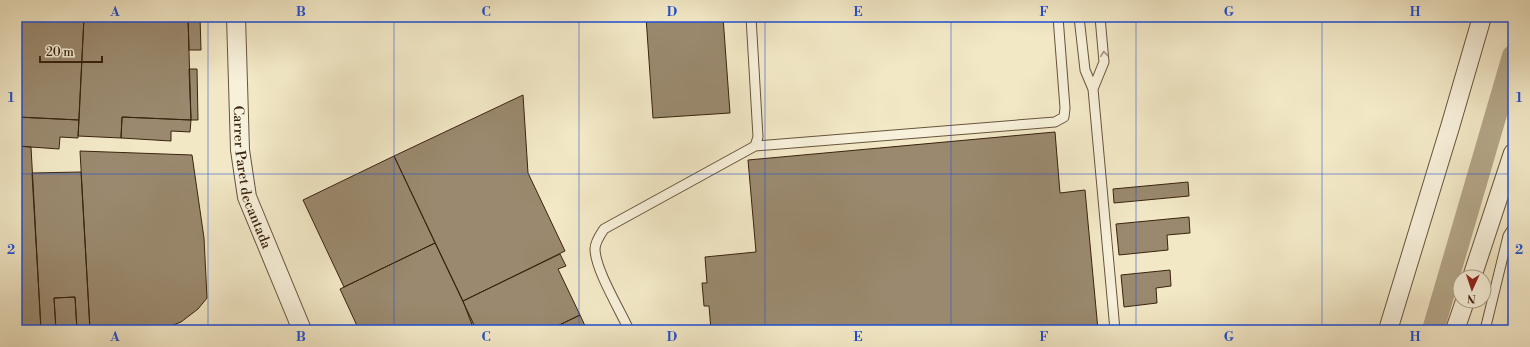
<svg xmlns="http://www.w3.org/2000/svg" width="1530" height="347" viewBox="0 0 1530 347" font-family="'Libre Bodoni',serif">
  <rect width="100%" height="100%" fill="#f2e8c6"/>
  <filter id="stains"><feTurbulence type="fractalNoise" baseFrequency=".005" numOctaves="4"/><feColorMatrix values="0 0 0 0 .2 0 0 0 0 .09 0 0 0 0 .02 0 0 0 .5 -.17"/></filter>
  <radialGradient id="worn" r=".72"><stop offset=".6" stop-color="#630" stop-opacity="0"/><stop offset="1" stop-color="#630" stop-opacity=".3"/></radialGradient>
  <g fill="none" stroke-linecap="round" stroke-linejoin="round">
    <path stroke="#b3a587" stroke-width="22" d="M1433,330l80,-274"/>
  </g>
  <path fill="#9a896e" stroke="#3a230e" d="M17,17h67l-5,103 -62,-3z
    M84,17h104l3,103 -69,-3 -1,21 -43,-2z
    M188,17h12l1,33h-12z
    M646,17h77l7,96 -77,5z
    M189,69h8l1,51h-7z
    M523,95l5,78 37,78 -102,50 -69,-145z
    M17,117l62,3 -1,18 -18,-1 -1,12 -42,-3z
    M122,117l69,3 -1,12 -19,-1v10l-50,-3z
    M1055,132l5,61 25,-3 13,140h-387l-2,-24h-5l-2,-23h5l-2,-26 51,-5 -8,-92z
    M17,146l14,1 10,183h-24z
    M80,151l112,4 12,83 3,60 -9,11 -17,13 -16,6 -75,2z
    M394,156l41,87 -91,44 -41,-87z
    M81,172l9,158h-13l-2,-33 -21,1 2,32h-15l-9,-157z
    M1188,182l1,14 -75,7 -1,-14z
    M1189,217l1,16 -23,2 1,15 -49,5 -3,-31z
    M435,243l41,86 -117,1 -19,-41z
    M560,254l6,12 -8,3 22,46 -31,15h-75l-11,-29z
    M1170,270l1,16 -15,2 1,15 -33,4 -3,-32z
    M75,297l2,33h-21l-2,-32z
    M580,315l7,15h-38z"/>
  <g fill="none" stroke-linecap="round" stroke-linejoin="round">
    <g stroke="#68543c" stroke-width="11">
      <path id="lane" d="M1079,17l6,53 8,19 22,241
        M1093,89l11,-27 -4,-45
        M755,146l300,-24 9,-5 1,-9 -7,-91
        M629,330c-9,-20 -34,-61 -34,-81 0,-7 5,-14 9,-20l151,-83 3,-9 -7,-120
        M1485,330l23,-94 5,-8"/>
    </g>
    <g stroke="#68543c" stroke-width="20">
      <g id="street">
        <path id="s1" d="M236,17l4,133 7,47 55,133"/>
        <path d="M1472,277l41,-124"/>
        <path d="M1388,330l62,-203 32,-110"/>
        <path d="M1455,330l10,-29"/>
      </g>
    </g>
    <use href="#lane" stroke="#f7f0da" stroke-width="9"/>
    <use href="#street" stroke="#f7f0da" stroke-width="18"/>
  </g>
  <defs><path id="oneway-chevron" d="M-2-3.5L2.5 0L-2 3.5" fill="none" stroke-width="1.6" stroke-linecap="round" stroke-linejoin="round"/></defs>
  <use stroke="#a2947e" href="#oneway-chevron" transform="translate(1104 54) rotate(-96)"/>
  <path fill="none" stroke="#1d4ed8" stroke-width="1" stroke-opacity="0.55" d="M208,17v313M394,17v313M579,17v313M765,17v313M951,17v313M1136,17v313M1322,17v313M17,174h1496"/>
  <g text-anchor="middle" stroke-width="3" stroke-linejoin="round" paint-order="stroke">
    <g font-size="14" fill="#3a230e" stroke="#f7f0da">
      <text dy="5" stroke="none"><textPath href="#s1" startOffset="162">Carrer Paret decantada</textPath></text>
    </g>
  </g>
  <rect width="1530" height="347" fill="none" stroke="#f2e8c6" stroke-width="44"/>
  <g transform="translate(1472 289) rotate(183)"><circle r="19" fill="#f7f0da" stroke="#ab9e88"/>
  <path d="M0-3L7 15L0 10L-7 15Z" fill="#8f2418"/>
  <text y="-6" font-size="11" font-weight="bold" text-anchor="middle" fill="#3a230e">N</text>
  </g>
  <path d="M40 56v6h62v-6" fill="none" stroke="#3a230e" stroke-width="2"/>
  <text x="46" y="56" font-size="12" fill="#3a230e" stroke="#f7f0da" stroke-width="3" paint-order="stroke">20 m</text>
  <rect x="22" y="22" width="1486" height="303" fill="none" stroke="#1d4ed8" stroke-width="1.5"/>
  <g font-size="13" text-anchor="middle" font-weight="bold" fill="#1d4ed8">
    <text x="115" y="16">A</text>
    <text x="301" y="16">B</text>
    <text x="486" y="16">C</text>
    <text x="672" y="16">D</text>
    <text x="858" y="16">E</text>
    <text x="1044" y="16">F</text>
    <text x="1229" y="16">G</text>
    <text x="1415" y="16">H</text>
    <text x="11" y="102">1</text>
    <text x="1519" y="102">1</text>
    <text x="11" y="254">2</text>
    <text x="1519" y="254">2</text>
    <text x="115" y="341">A</text>
    <text x="301" y="341">B</text>
    <text x="486" y="341">C</text>
    <text x="672" y="341">D</text>
    <text x="858" y="341">E</text>
    <text x="1044" y="341">F</text>
    <text x="1229" y="341">G</text>
    <text x="1415" y="341">H</text>
  </g>
  <rect width="100%" height="100%" filter="url(#stains)"/>
  <rect width="100%" height="100%" fill="url(#worn)"/>
</svg>
